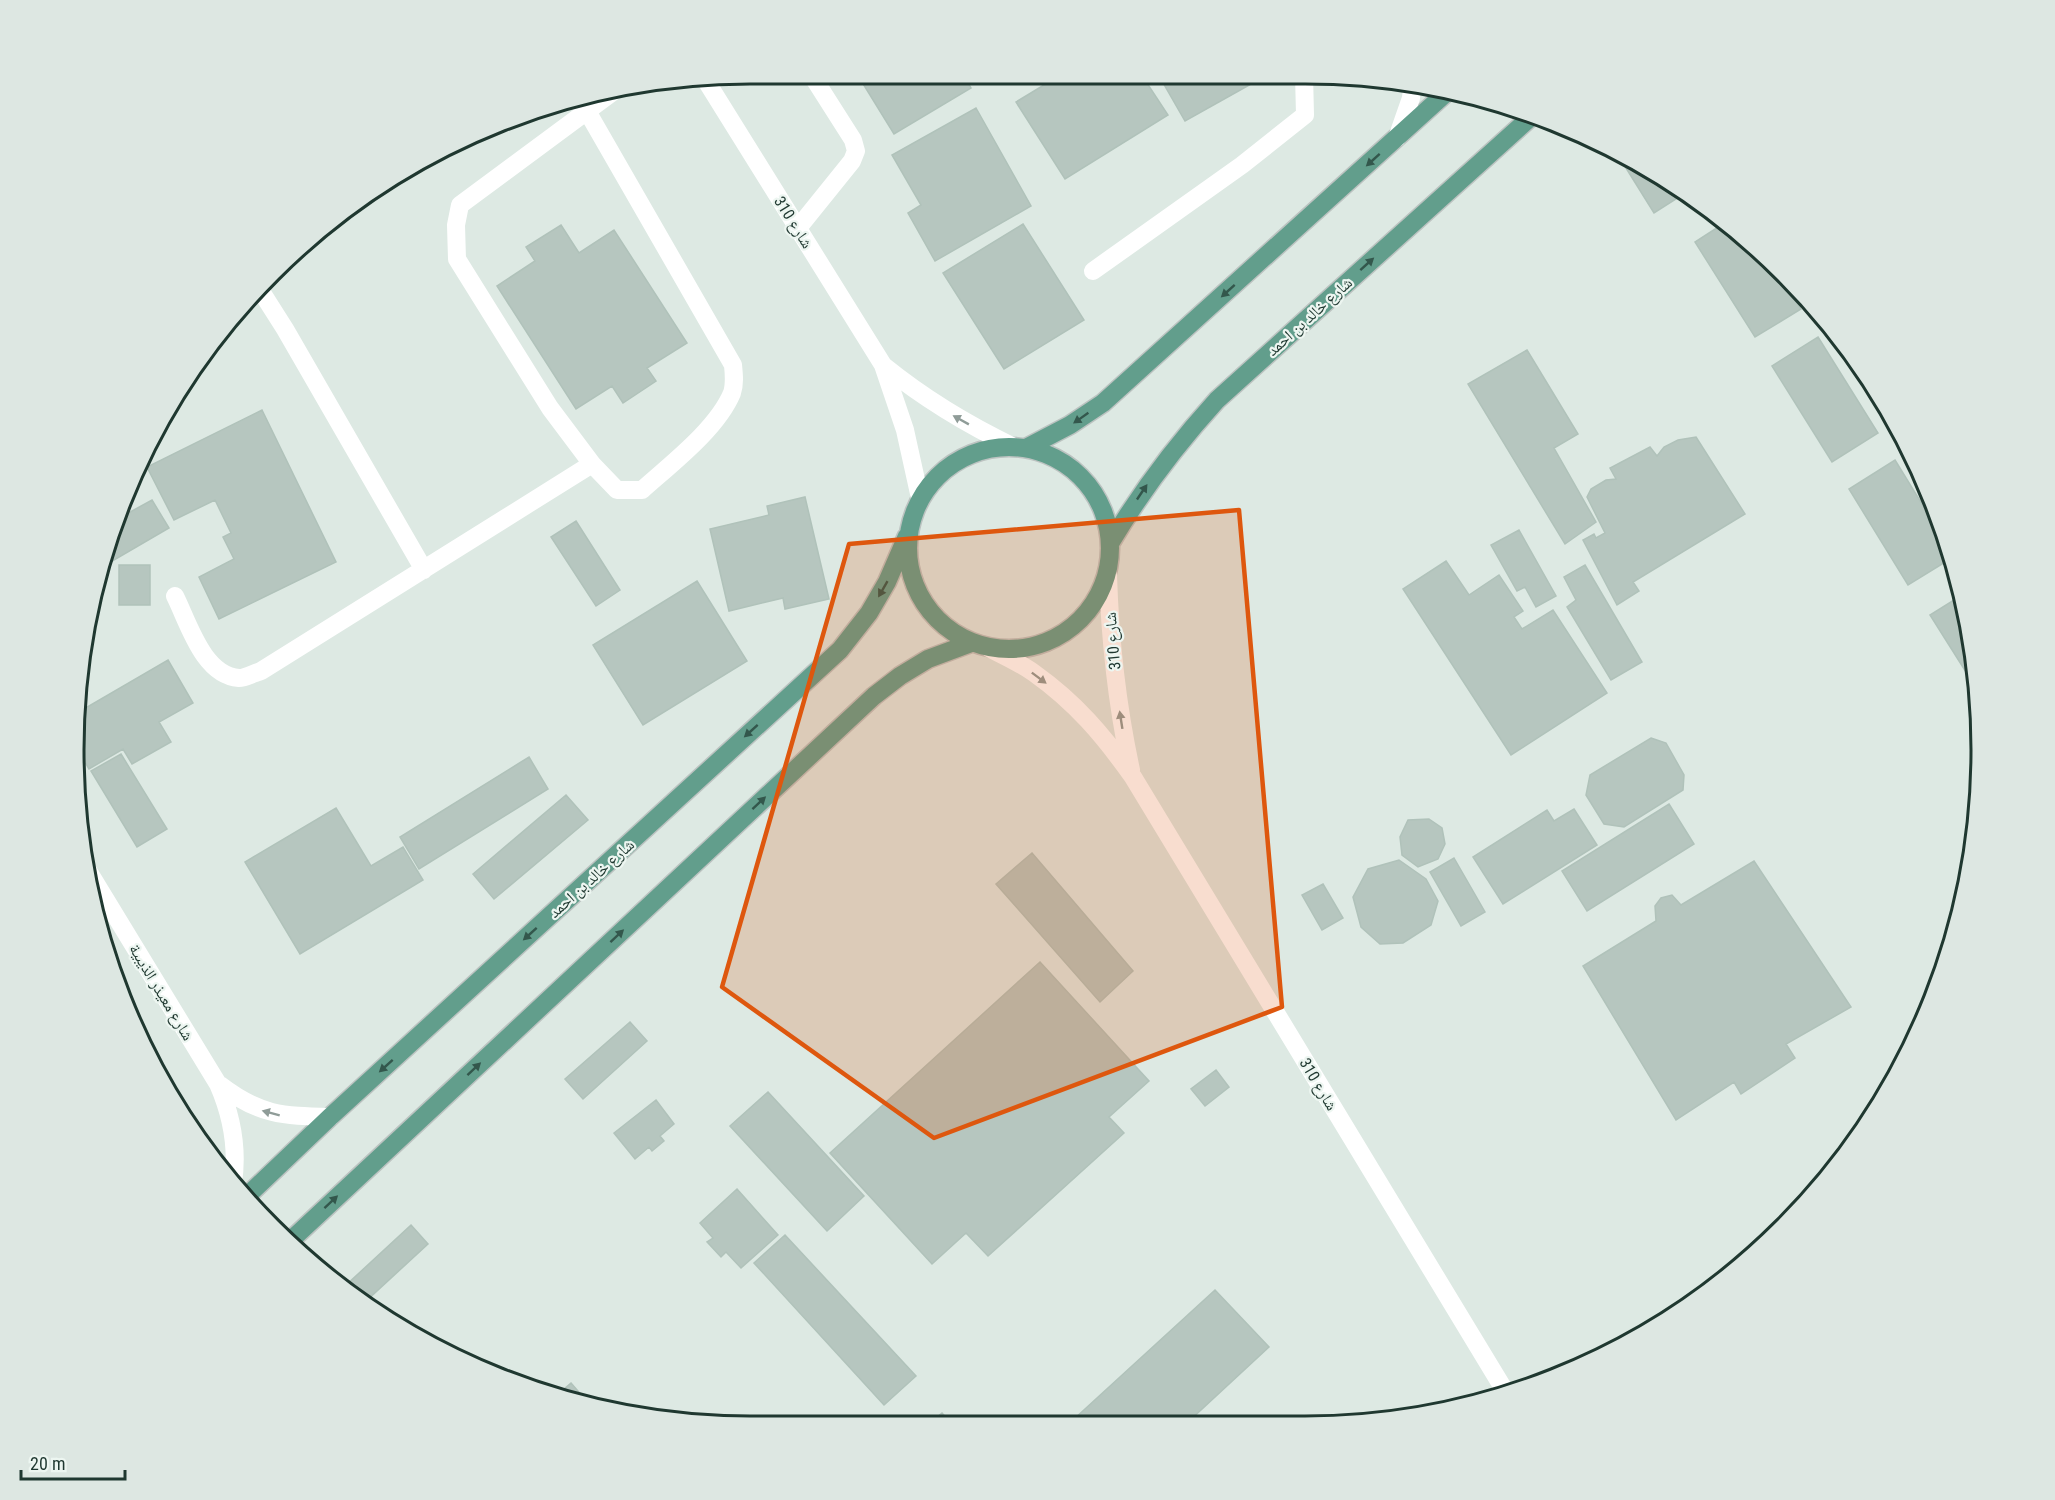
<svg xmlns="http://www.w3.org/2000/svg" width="2055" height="1500" viewBox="0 0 2055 1500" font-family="'Roboto Condensed','Noto Naskh Arabic',sans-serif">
  <rect width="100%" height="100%" fill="#dde9e3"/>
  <path fill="#b6c6bf" stroke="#b0c2ba" stroke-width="1.5" d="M857,74h106l8,14 -77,46z
    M1062,74h79l27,41 -103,64 -49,-77z
    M1158,74h111l-84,47z
    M976,108l55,98 -96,55 -27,-48 13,-8 -29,-50z
    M1625,158l56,29 6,5 -33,21 -33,-53z
    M1726,222l25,20 22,23 28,44 -46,28 -60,-95z
    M1023,224l61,96 -80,49 -61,-96z
    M561,225l18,28 35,-23 73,113 -40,25 9,13 -33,22 -11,-17 -36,23 -79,-123 38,-25 -9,-14z
    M1818,337l60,96 -46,29 -60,-96z
    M1527,350l51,84 -24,14 42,74 -31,22 -97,-160z
    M262,410l74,152 -117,57 -20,-42 35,-18 -11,-22 8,-4 -16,-33 -41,20 -27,-53z
    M1696,437l49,77 -112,68 6,9 -22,14 -34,-65 11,-6 2,4 9,-5 -18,-36 4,-8 15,-9 10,-1 -6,-11 40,-21 7,9 7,-9 14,-7z
    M1895,460l51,83 6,15 -44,27 -59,-96z
    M805,497l24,102 -44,10 -2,-11 -54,13 -19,-82 59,-14 -2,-9z
    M152,500l17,28 -60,35 -2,-4 14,-42z
    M576,521l44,69 -24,16 -45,-69z
    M1519,530l37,66 -20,11 -11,-20 -8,4 -26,-46z
    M1446,561l23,34 30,-20 24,36 -9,6 8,12 31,-19 54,83 -96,62 -108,-166z
    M119,565h31v40h-31z
    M1585,565l57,97 -31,18 -44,-73 9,-7 -12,-23z
    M697,581l50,80 -104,64 -50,-80z
    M1962,595l16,96 -48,-76z
    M168,660l25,43 -34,19 12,20 -39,22 -9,-15 -34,20 -15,-26 3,-30z
    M1651,738l15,5 18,32 -1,15 -59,37 -20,-3 -18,-29 4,-20z
    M121,754l46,75 -30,18 -46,-76z
    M529,757l19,32 -129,80 -19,-32z
    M566,795l22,25 -94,79 -21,-25z
    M1669,804l25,40 -107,67 -25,-40z
    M336,808l35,58 32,-19 20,33 -123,74 -55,-92z
    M1574,809l23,36 -94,59 -30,-47 74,-47 7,11z
    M1429,819l13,9 3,16 -7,15 -20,8 -16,-12 -2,-18 8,-17z
    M1032,853l101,118 -33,31 -104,-118z
    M1454,858l31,54 -24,14 -31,-54z
    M1399,860l27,19 12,22 -7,24 -28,18 -23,1 -19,-17 -8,-30 15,-28z
    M1754,861l97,146 -65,37 9,14 -54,36 -7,-12 -58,38 -93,-154 73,-45 -1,-15 6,-8 11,-3 9,10z
    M1323,884l20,34 -21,12 -20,-35z
    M1040,962l109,119 -40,36 15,16 -136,123 -22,-23 -34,31 -102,-111z
    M630,1022l17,19 -64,58 -18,-20z
    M1216,1070l13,17 -24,19 -14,-17z
    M768,1092l96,104 -37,35 -97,-105z
    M656,1100l18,24 -14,12 4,5 -12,10 -3,-4 -14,12 -21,-26z
    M737,1189l41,46 -37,33 -15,-16 -5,5 -14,-15 6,-4 -13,-15z
    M411,1225l17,19 -63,58 -21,-15z
    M785,1235l131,141 -32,29 -130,-142z
    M1215,1290l54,57 -81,75 -111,1 -3,-4z
    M571,1383l20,23 -16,-3 -19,-7z
    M942,1413l9,10 -22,1z"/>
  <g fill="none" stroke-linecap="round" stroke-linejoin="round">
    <g stroke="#bcc3c1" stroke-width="21">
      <path id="major" d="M908 548a101 101 0 1 1 202 0a101 101 0 1 1-202 0Z
        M1026,448l44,-23 33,-22 344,-311
        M1111,542c31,-52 66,-98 106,-142l316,-285
        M246,1197l84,-80 510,-467 29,-37 18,-31 20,-46
        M289,1242l585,-546 26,-20 28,-17 43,-16"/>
    </g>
    <path stroke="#fff" stroke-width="18" d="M705,79l178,286 22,65 15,68
      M574,97l13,14 146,254c1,10 2,19 -1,28 -15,36 -61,71 -90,97h-25l-25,-26 -42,-56 -93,-149 -1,-34 4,-20 154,-114
      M1397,138l14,-40 1,-10
      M798,228l54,-67 4,-10 -3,-11 -42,-66
      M1093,271l149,-106 63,-50 -1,-41
      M259,288l26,41 139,241
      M884,366c42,34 82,58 130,81
      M1108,575c2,66 9,130 23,195
      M175,596c14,28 28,79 64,82 6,0 15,-5 22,-7l331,-207
      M989,648c15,8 31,15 45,25 42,30 69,62 99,104l372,614
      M87,869l131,215c14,32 20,65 15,99
      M220,1085c39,30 62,31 110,32"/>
    <use href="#major" stroke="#629e8c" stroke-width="18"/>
  </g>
  <defs><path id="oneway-solid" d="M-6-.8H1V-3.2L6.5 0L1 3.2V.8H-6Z" transform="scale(1.5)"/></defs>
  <g fill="#33574c">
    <use href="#oneway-solid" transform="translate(1373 160) rotate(138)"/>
    <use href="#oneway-solid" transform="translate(1367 264) rotate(-42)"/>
    <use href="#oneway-solid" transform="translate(1228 291) rotate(138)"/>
    <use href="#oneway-solid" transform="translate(1081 418) rotate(145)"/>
    <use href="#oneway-solid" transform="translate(1142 492) rotate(-56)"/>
    <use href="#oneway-solid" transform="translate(883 589) rotate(120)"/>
    <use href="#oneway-solid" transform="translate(751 731) rotate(138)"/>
    <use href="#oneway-solid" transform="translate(759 803) rotate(-43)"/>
    <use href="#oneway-solid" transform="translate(530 934) rotate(138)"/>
    <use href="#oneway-solid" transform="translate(617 936) rotate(-43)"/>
    <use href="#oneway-solid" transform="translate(386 1066) rotate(138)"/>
    <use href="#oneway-solid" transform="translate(474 1069) rotate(-43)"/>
    <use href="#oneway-solid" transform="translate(331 1202) rotate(-43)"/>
  </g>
  <g fill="#8f9c98">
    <use href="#oneway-solid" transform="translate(961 420) rotate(-151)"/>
    <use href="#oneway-solid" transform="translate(1039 678) rotate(37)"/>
    <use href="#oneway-solid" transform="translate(1121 720) rotate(-99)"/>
    <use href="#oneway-solid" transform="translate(271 1113) rotate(-165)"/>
  </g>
  <path fill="#de570e" fill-opacity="0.2" stroke="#de570e" stroke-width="4.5" stroke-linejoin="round" d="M1239,510l43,497 -348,131 -212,-151 127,-443z"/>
  <g text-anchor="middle" stroke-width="4.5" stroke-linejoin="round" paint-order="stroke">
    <g font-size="16" fill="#1f3830" stroke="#edf6f1">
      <text transform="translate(794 222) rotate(58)" y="6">شارع 310</text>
      <text transform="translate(1309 316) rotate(-42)" y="6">شارع خالد بن احمد</text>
      <text transform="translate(1112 641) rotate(-95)" y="6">شارع 310</text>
      <text transform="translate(591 878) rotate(-42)" y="6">شارع خالد بن احمد</text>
      <text transform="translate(162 992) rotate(59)" y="6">شارع معيذر الذيبية</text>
      <text transform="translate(1319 1084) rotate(59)" y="6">شارع 310</text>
    </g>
  </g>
  <path d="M0 0H2055V1500H0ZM750 84H1305A666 666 0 0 1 1971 750V750A666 666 0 0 1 1305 1416H750A666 666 0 0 1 84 750V750A666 666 0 0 1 750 84Z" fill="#dde7e2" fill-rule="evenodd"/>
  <path fill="none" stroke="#1f3830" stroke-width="3" d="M750 84H1305A666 666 0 0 1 1971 750V750A666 666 0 0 1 1305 1416H750A666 666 0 0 1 84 750V750A666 666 0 0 1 750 84Z"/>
  <path d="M21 1470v9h104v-9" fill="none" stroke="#1f3830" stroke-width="3"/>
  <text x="30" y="1470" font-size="18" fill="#1f3830" stroke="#edf6f1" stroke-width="4.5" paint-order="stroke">20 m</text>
</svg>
